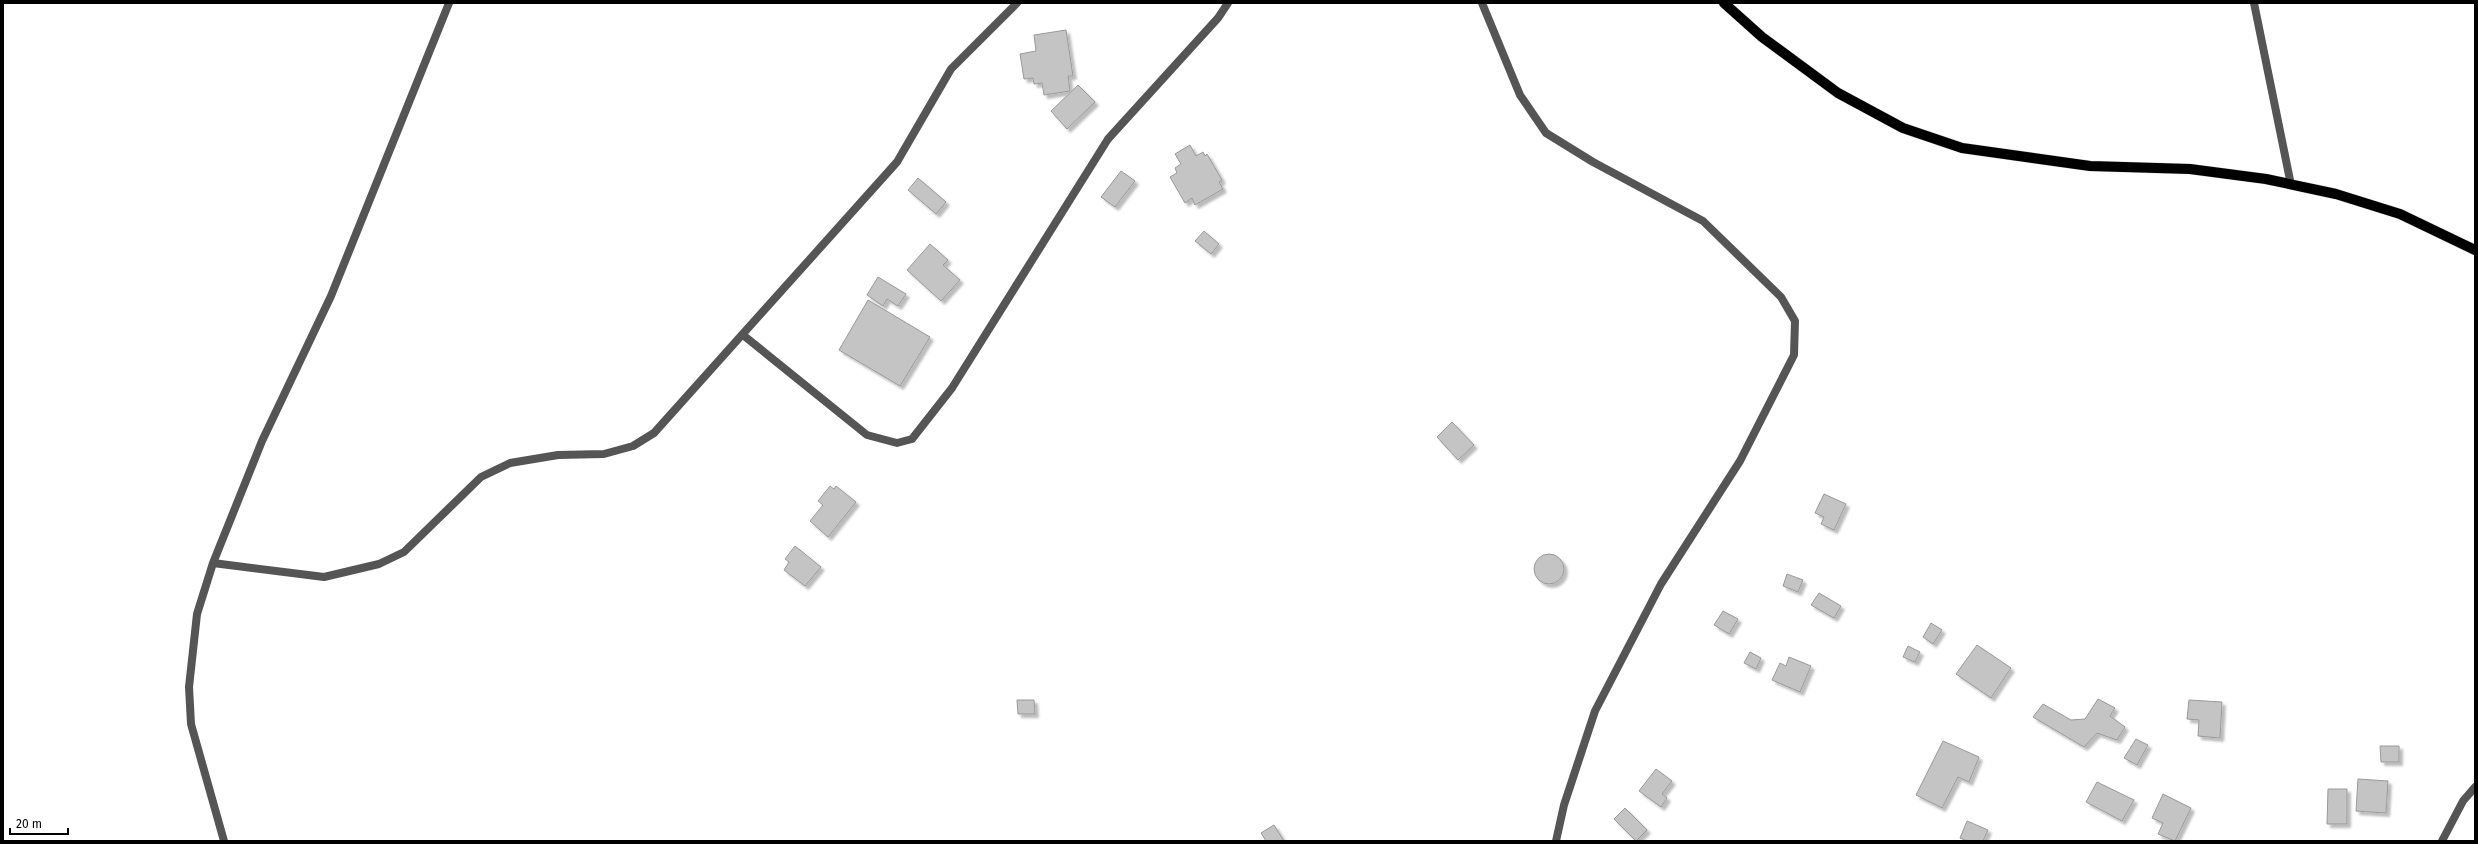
<svg xmlns="http://www.w3.org/2000/svg" width="2478" height="844" viewBox="0 0 2478 844" font-family="'Fira Sans',sans-serif">
  <defs>
    <filter id="shadow"><feDropShadow dx="3.5" dy="3.5" stdDeviation="1" flood-color="#0004"/></filter>
  </defs>
  <rect width="100%" height="100%" fill="#fff"/>
  <path fill="#c4c4c4" stroke="#999" filter="url(#shadow)" d="M1066,30l7,46h-5l2,15 -26,4 -2,-12 -8,1 -1,-6 -9,1 -4,-25 16,-3 -2,-16z
    M1078,85l17,17 -28,27 -16,-18z
    M1190,145l6,11 7,-4 2,4 2,-2 15,26 -3,2 4,7 -28,16 -3,-7 -7,5 -15,-26 7,-4 -2,-5 6,-4 -6,-10z
    M1121,171l14,10 -20,26 -14,-10z
    M918,178l28,24 -10,12 -28,-24z
    M1204,231l15,13 -8,10 -16,-13z
    M930,244l18,16 -5,5 17,15 -19,21 -34,-31z
    M878,277l28,17 -8,12 -11,-7 -4,7 -16,-11z
    M868,300l62,37 -30,49 -61,-36z
    M1452,422l22,23 -16,15 -21,-23z
    M830,486l4,3 2,-3 20,16 -28,35 -18,-16 13,-16 -5,-4z
    M1824,494l22,10 -12,26 -13,-6 3,-7 -9,-4z
    M795,546l26,21 -16,19 -21,-16 5,-8 -4,-3z
    M1534 569a15 15 0 1 1 30 0a15 15 0 1 1-30 0Z
    M1787,574l16,6 -5,12 -15,-6z
    M1819,593l22,13 -7,12 -23,-13z
    M1723,611l15,8 -9,15 -15,-9z
    M1931,623l11,7 -9,14 -10,-7z
    M1977,645l34,23 -20,30 -35,-24z
    M1908,646l12,6 -5,10 -12,-5z
    M1750,652l11,6 -5,11 -12,-6z
    M1789,657l22,9 -11,26 -28,-12 8,-17 6,3z
    M2098,699l17,9 -5,8 15,11 -8,13 -20,-7 -13,14 -51,-30 10,-13 28,16 14,-1z
    M1017,700h17l1,14h-17z
    M2189,700l33,2 -2,36 -22,-2 1,-16 -12,-1z
    M2136,739l12,6 -11,20 -13,-7z
    M1943,741l36,16 -10,25 -11,-5 -16,31 -26,-13z
    M2380,746h19v16h-18z
    M1656,769l16,12 -10,13 5,4 -6,9 -22,-16z
    M2358,779l30,2 -2,32 -30,-2z
    M2097,782l37,18 -12,21 -36,-19z
    M2328,789h19v35h-20z
    M2163,794l28,14 -16,33 -17,-7 5,-11 -11,-5z
    M1625,808l22,22 -11,11 -22,-22z
    M1967,821l21,9 -5,11h-16l-7,-3z
    M1274,825l10,16h-18l-5,-8z"/>
  <g fill="none" stroke-linecap="round" stroke-linejoin="round">
    <g stroke="#dbdbdb" stroke-width="11">
      <path id="primary" d="M1724,3l38,34 76,56 65,35 59,20 128,18 100,3 76,10 70,15 64,20 75,36"/>
    </g>
    <path stroke="#555" stroke-width="8" d="M1482,3l38,92 26,38 47,29 110,59 78,76 14,24 -1,34 -54,106 -79,123 -66,127 -31,94 -8,36
      M2254,3l37,182
      M743,335l124,100 30,8 15,-4 40,-51 156,-249 110,-121 10,-15
      M213,563l111,14 55,-13 25,-12 77,-75 29,-14 48,-8 46,-1 29,-8 21,-13 243,-271 54,-93 66,-66
      M224,841l-33,-117 -2,-37 8,-73 16,-51 49,-122 69,-145 118,-293
      M2442,841l21,-40 12,-14"/>
    <use href="#primary" stroke="#000" stroke-width="10"/>
  </g>
  <rect width="2478" height="844" fill="none" stroke="#000000" stroke-width="8"/>
  <path d="M10 828v6h58v-6" fill="none" stroke="#000000" stroke-width="2"/>
  <text x="16" y="828" font-size="12" fill="#000000" stroke="#ffffff" stroke-width="3" paint-order="stroke">20 m</text>
</svg>
